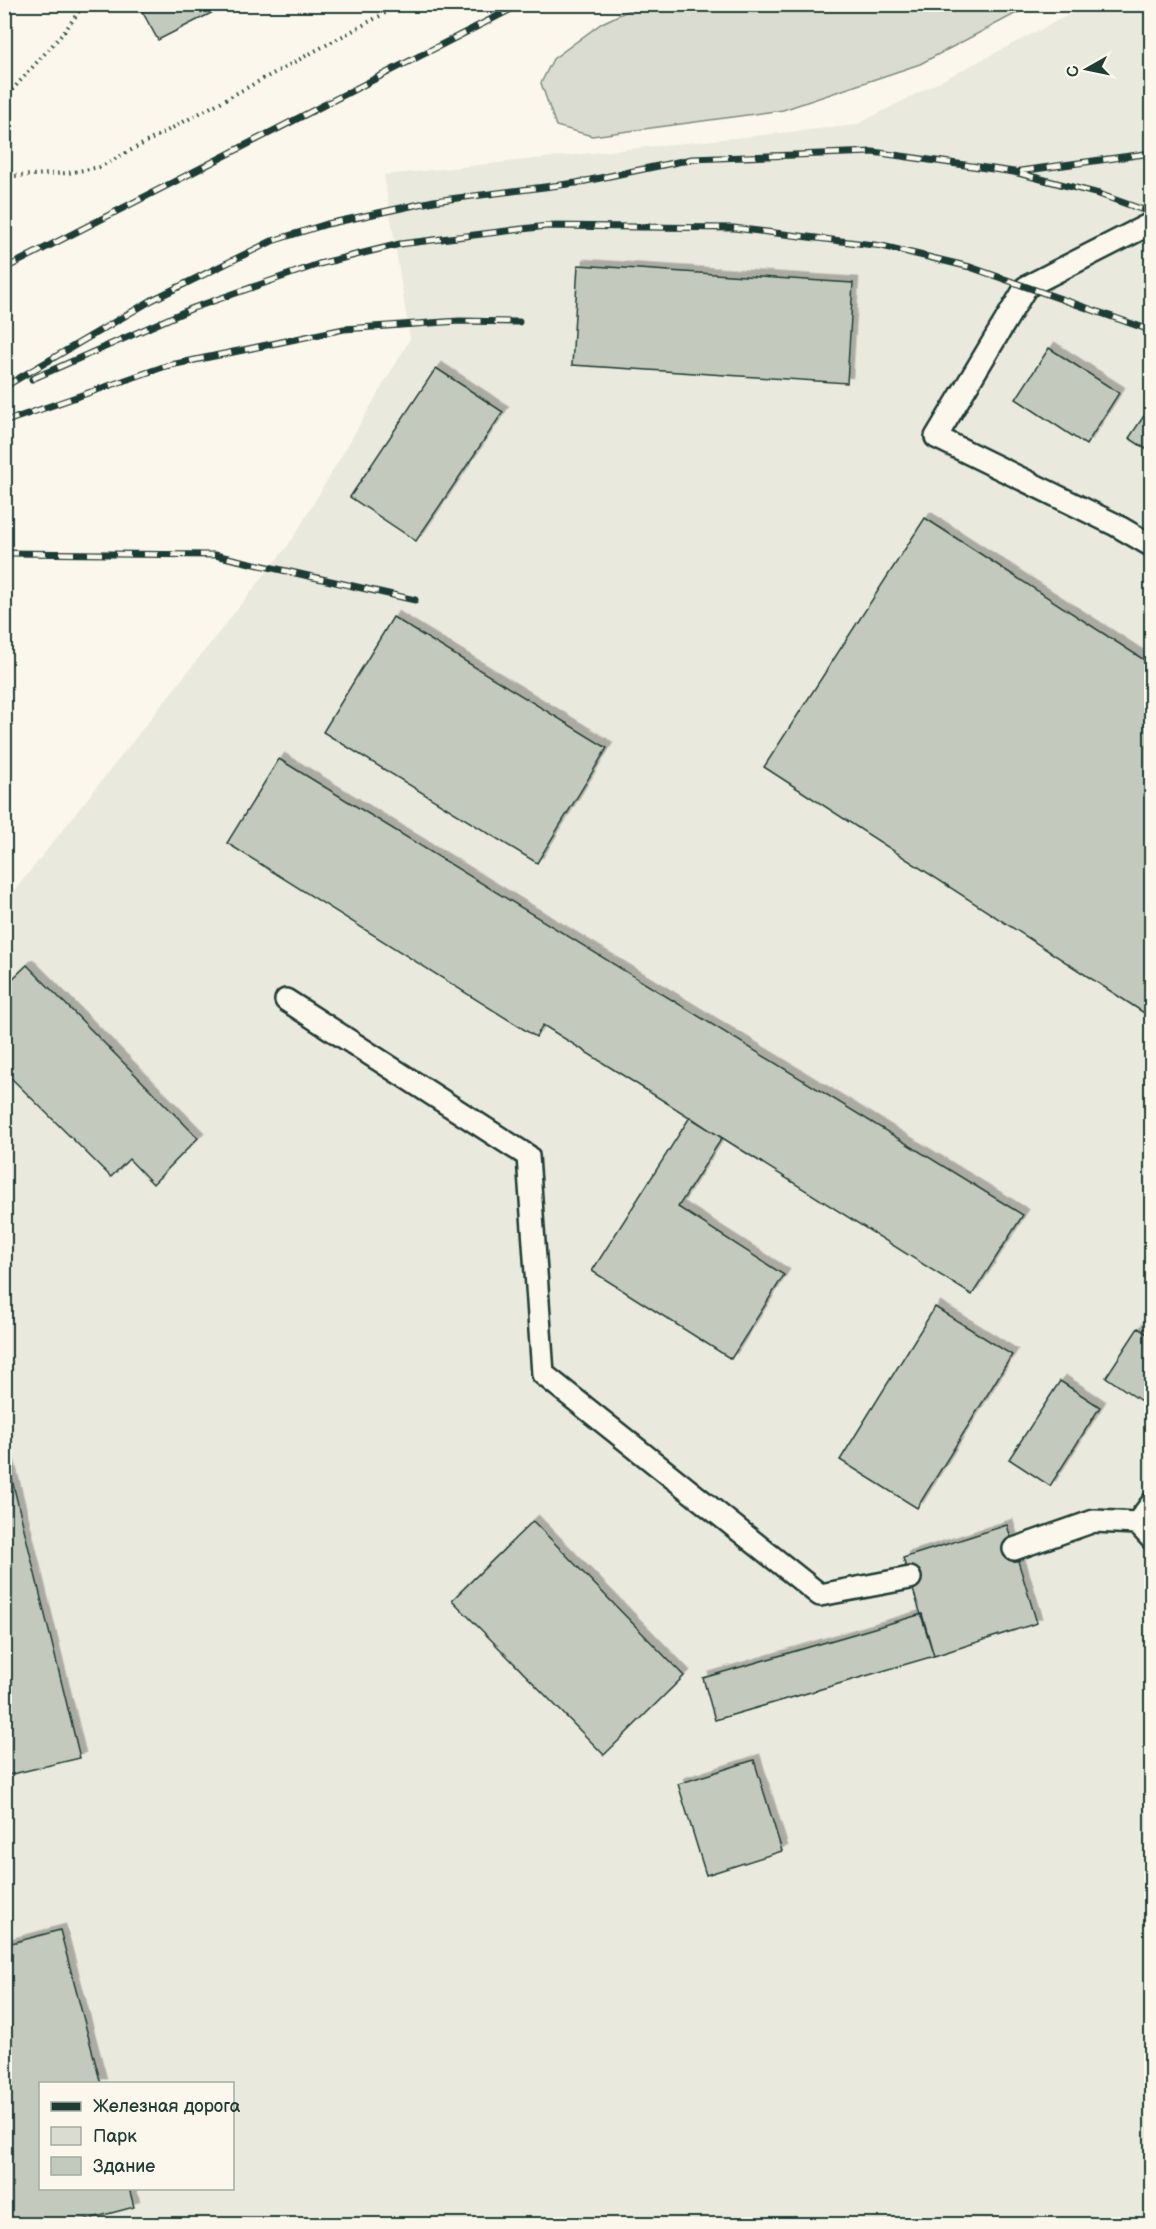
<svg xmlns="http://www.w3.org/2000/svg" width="1156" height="2229" viewBox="0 0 1156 2229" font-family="'Balsamiq Sans',sans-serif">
  <defs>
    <filter id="shadow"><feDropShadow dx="5.5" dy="-5.5" stdDeviation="0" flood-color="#0004"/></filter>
  </defs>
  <rect width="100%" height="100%" fill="#fbf7ec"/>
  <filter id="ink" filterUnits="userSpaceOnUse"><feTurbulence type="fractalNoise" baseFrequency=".0167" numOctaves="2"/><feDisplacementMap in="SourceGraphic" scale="12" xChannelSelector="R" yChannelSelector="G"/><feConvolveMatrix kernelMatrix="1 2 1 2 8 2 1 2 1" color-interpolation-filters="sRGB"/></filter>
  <g filter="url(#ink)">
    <path fill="#eae9de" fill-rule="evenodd" d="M1088,5h63v2219h-1146l-1,-1320 288,-364 118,-201 -26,-164 472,-50zM40,2084h192v104h-192z"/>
    <path fill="#dbdcd1" stroke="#7d8c82" stroke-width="1.5" d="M640,5v-1l392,1 -112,59 -137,46 -191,26 -36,-10 -15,-43 12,-24 49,-36z"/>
    <path fill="#c4c9be" stroke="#1f3d34" stroke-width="1.5" filter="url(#shadow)" d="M138,4h91l-71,36z
      M578,265l275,18 -6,100 -275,-18z
      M1049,348l70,45 -33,52 -70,-46z
      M436,368l67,44 -87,129 -66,-44z
      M1152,404v49l-23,-15z
      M925,518l227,147v353l-388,-251z
      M393,617l214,131 -70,115 -214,-131z
      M279,759l744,456 -51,80 -429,-270 -7,12 -309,-194z
      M27,965l171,173 -45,46 -24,-25 -18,18 -107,-106v-84z
      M690,1117l32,21 -44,69 106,68 -53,84 -139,-88z
      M935,1307l77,48 -95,153 -77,-48z
      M1138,1328l14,9v55l-8,11 -38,-26z
      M1060,1381l40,26 -50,79 -41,-27z
      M4,1447l76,311 -76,18z
      M533,1521l151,155 -80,79 -152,-155z
      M1007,1525l30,98 -103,33 -31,-98z
      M922,1614l12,42 -219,64 -12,-42z
      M754,1760l28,91 -76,24 -28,-91z
      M60,1930l41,154h-61v104h89l5,19 -64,17h-66v-279z"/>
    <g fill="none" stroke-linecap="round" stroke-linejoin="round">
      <g stroke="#1f3d34" stroke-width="26">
        <path id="lane" d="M1152,223l-126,64 -90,150 178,87 38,22
          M286,1000l242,156 15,218 277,221 90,-17
          M1137,1523l15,-20
          M1014,1549l80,-28 43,2 15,16"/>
      </g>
      <path stroke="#1f3d34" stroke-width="4" stroke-dasharray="1.5 4.5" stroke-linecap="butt" d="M4,99l61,-68 19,-27
        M4,180l10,-4 54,-3 32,-6 302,-163"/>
      <use href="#lane" stroke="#fbf7ec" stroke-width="21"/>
      <g stroke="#1f3d34" stroke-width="7">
        <path id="rail" d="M1020,171l132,-18
          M4,269l517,-265
          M32,379l161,-71 126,-44 81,-20 147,-18 187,2 148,18 88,21 174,61 8,5
          M4,387l148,-87 120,-59 55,-17 107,-23 142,-18 116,-24 181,-7 141,20 85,22 53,19
          M4,422l162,-56 178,-37 115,-8 60,1
          M4,553l211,2 200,45"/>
      </g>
      <use href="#rail" stroke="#fbf7ec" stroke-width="4.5" stroke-dasharray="14" stroke-linecap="butt"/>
    </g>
  </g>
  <rect width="1156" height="2229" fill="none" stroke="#fbf7ec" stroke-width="24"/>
  <rect x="12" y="12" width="1132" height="2205" fill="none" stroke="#1f3d34" stroke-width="2" filter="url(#ink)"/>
  <rect x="39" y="2082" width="195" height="108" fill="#fbf7ec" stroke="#a3ada2" stroke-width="1.5"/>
  <rect x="51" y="2102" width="30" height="9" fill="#1f3d34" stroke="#a3ada2" stroke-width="1.5"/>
  <text x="93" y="2112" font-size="18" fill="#1f3d34">Железная дорога</text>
  <rect x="51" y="2127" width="30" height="18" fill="#dbdcd1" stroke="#a3ada2" stroke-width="1.5"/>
  <text x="93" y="2142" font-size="18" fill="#1f3d34">Парк</text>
  <rect x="51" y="2157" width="30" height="18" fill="#c4c9be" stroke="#a3ada2" stroke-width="1.5"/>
  <text x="93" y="2172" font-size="18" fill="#1f3d34">Здание</text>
  <g transform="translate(1087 69) rotate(261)" stroke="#fbf7ec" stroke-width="4.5" paint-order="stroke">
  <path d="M0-4.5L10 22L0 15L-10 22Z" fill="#1f3d34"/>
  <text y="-9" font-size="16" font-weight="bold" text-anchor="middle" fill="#1f3d34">С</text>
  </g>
</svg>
